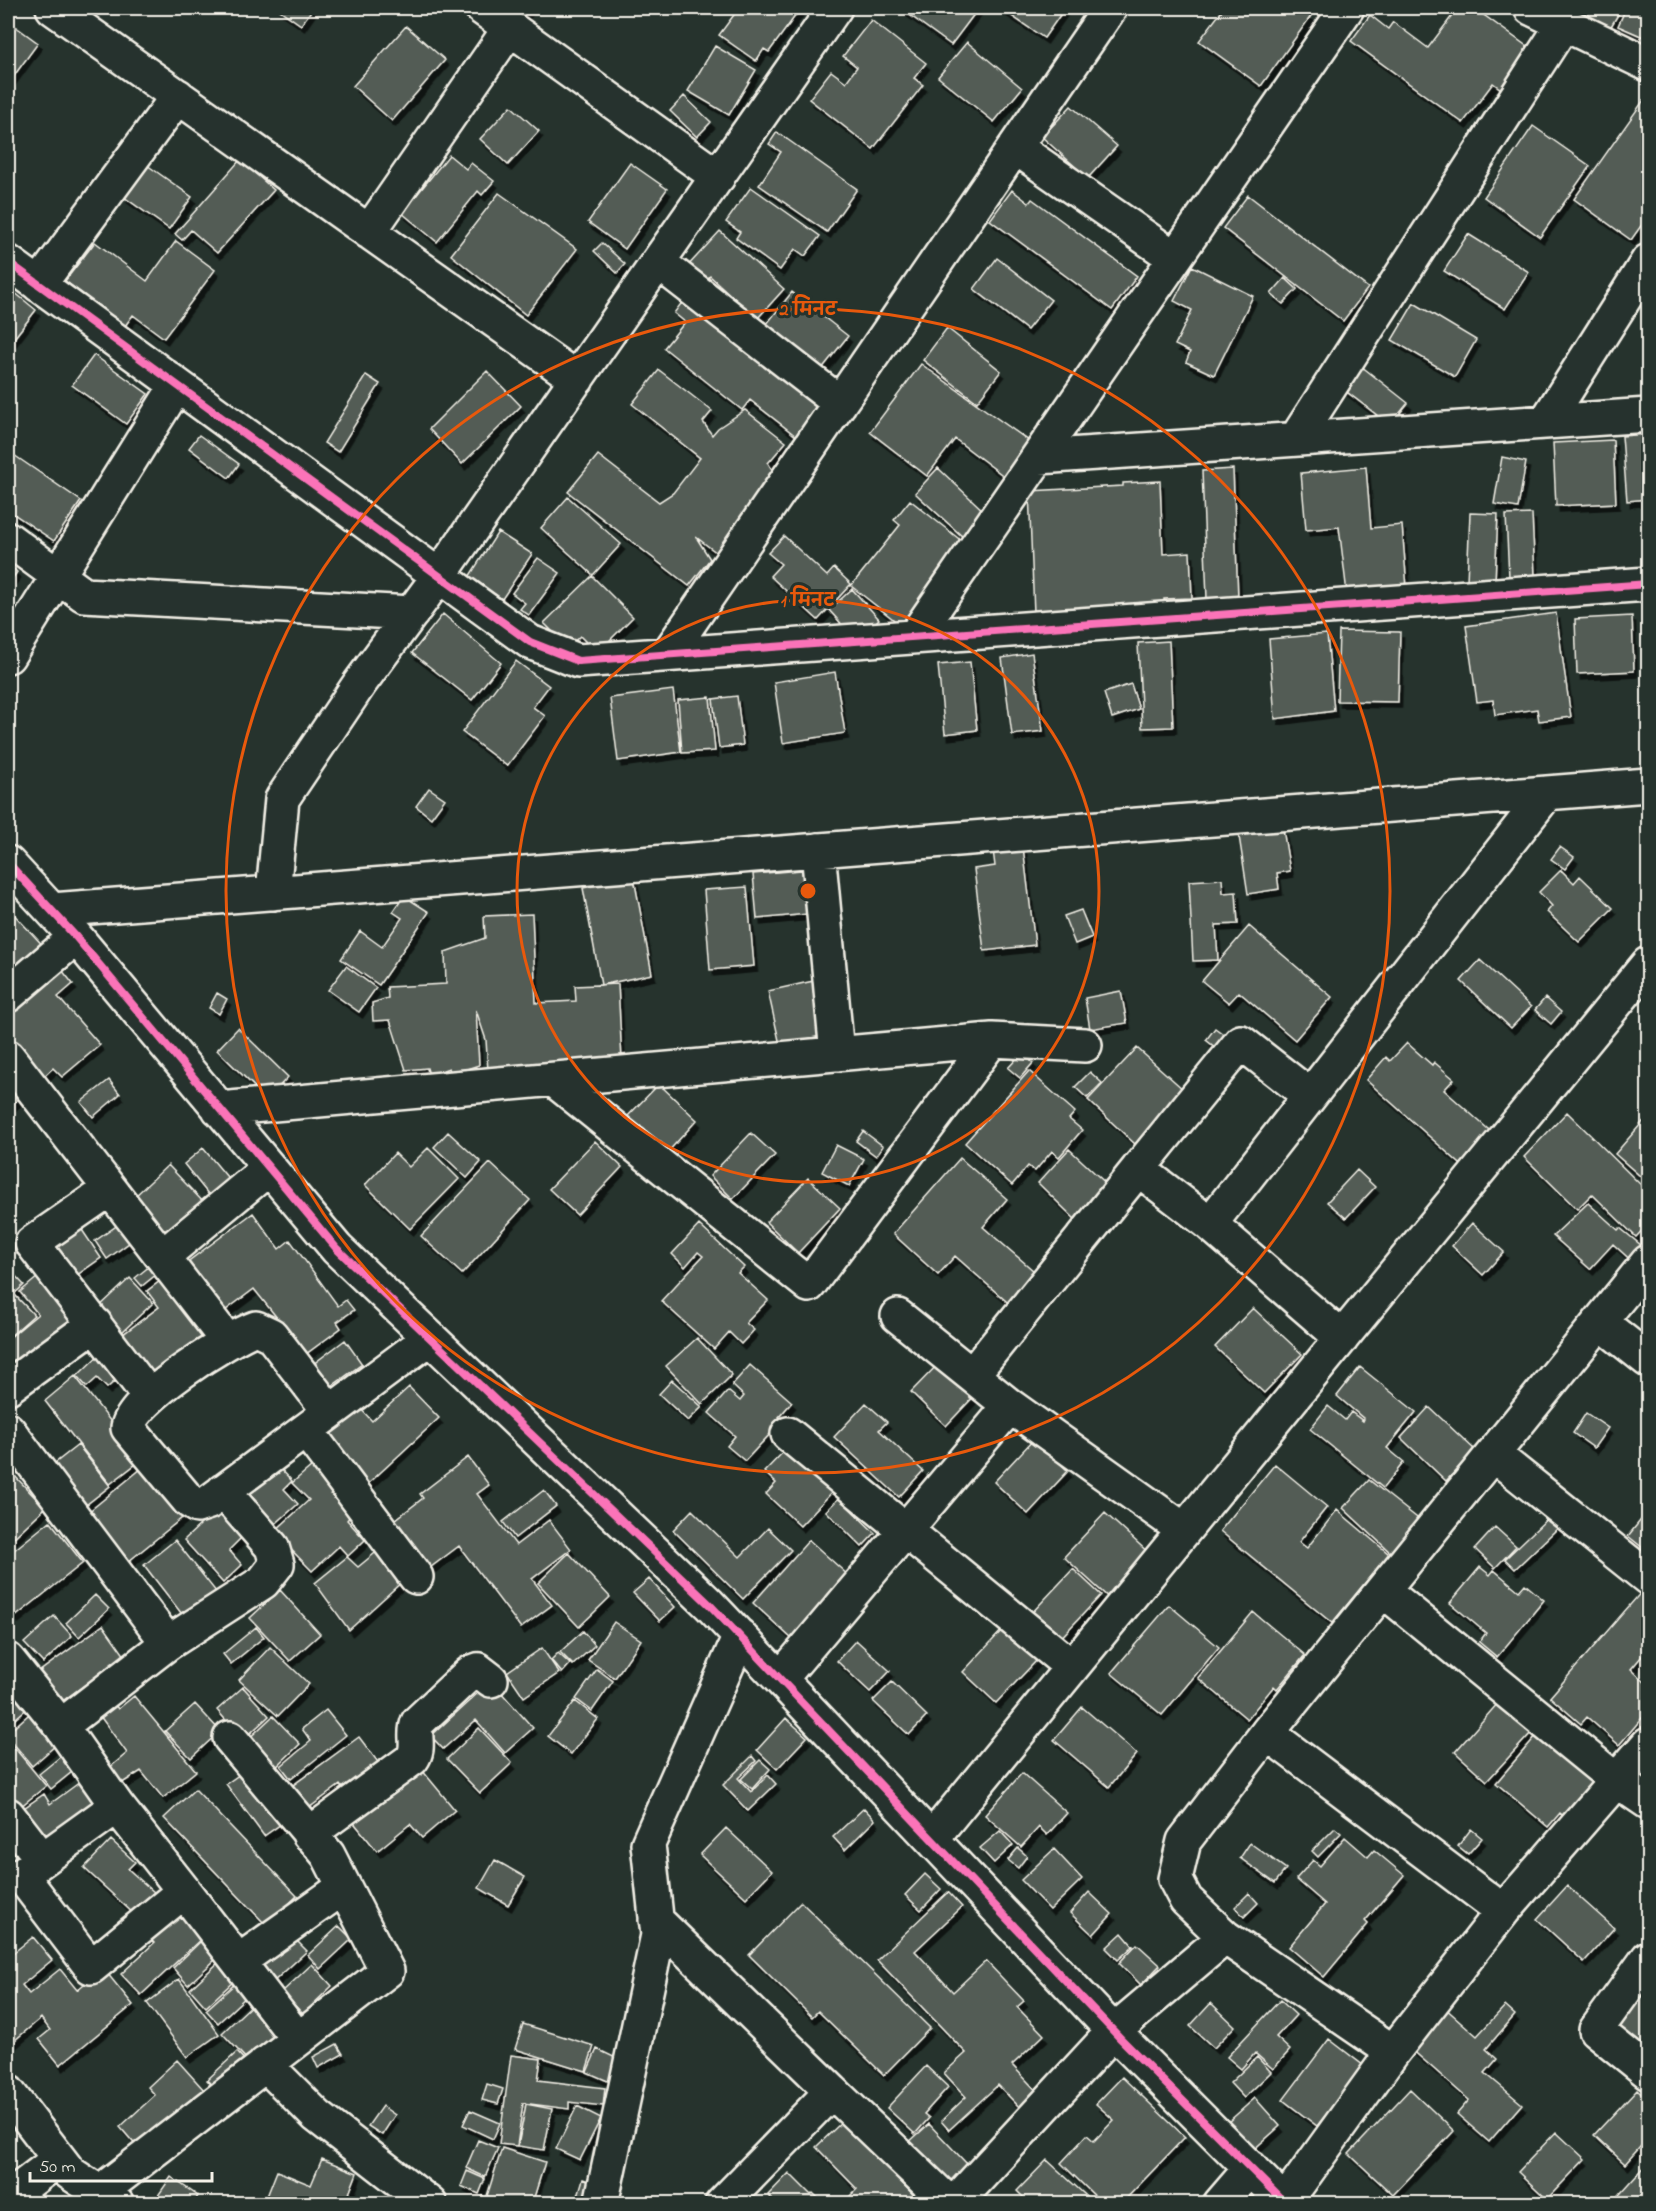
<svg xmlns="http://www.w3.org/2000/svg" width="1656" height="2211" viewBox="0 0 1656 2211" font-family="'Indie Flower','Playpen Sans Deva',sans-serif">
  <defs>
    <filter id="shadow"><feDropShadow dx="3.5" dy="6" stdDeviation="0" flood-color="#0009"/></filter>
  </defs>
  <rect width="100%" height="100%" fill="#26332d"/>
  <filter id="ink" filterUnits="userSpaceOnUse"><feTurbulence type="fractalNoise" baseFrequency=".0167" numOctaves="2"/><feDisplacementMap in="SourceGraphic" scale="12" xChannelSelector="R" yChannelSelector="G"/><feConvolveMatrix kernelMatrix="1 2 1 2 8 2 1 2 1" color-interpolation-filters="sRGB"/></filter>
  <g filter="url(#ink)">
    <path fill="#525c55" stroke="#f4f1e8" stroke-width="1.5" filter="url(#shadow)" d="M277,8h36l-12,17z
      M513,8h17l-7,8z
      M739,8h62l-32,44 -5,-3 -8,12 -37,-26z
      M900,8h77l1,1 -27,36z
      M1000,8h65l-21,30z
      M1224,8h75l12,8 -50,70 -62,-45z
      M1458,8h16l61,44 -30,40 -12,-9 -30,40 -112,-82 19,-26 18,14 5,-7 35,26z
      M1586,8h36l-12,20 -27,-15z
      M1626,8h22v31l-30,-13z
      M871,20l55,43 -12,15 9,7 -50,64 -64,-50 22,-28 15,11 11,-15 -14,-11z
      M8,21l30,22 -30,41z
      M406,26l39,34 -53,61 -39,-35z
      M967,42l55,46 -28,34 -56,-45z
      M715,46l41,24 -27,45 -41,-24z
      M1648,94v122l-17,24 -57,-41z
      M684,96l27,26 -14,15 -27,-26z
      M511,106l28,25 -31,34 -28,-26z
      M1071,106l46,40 -29,32 -46,-41z
      M1533,126l57,40 -50,71 -56,-40z
      M777,132l80,57 -30,43 -68,-47 22,-33 -12,-8z
      M449,155l17,14 5,-6 23,18 -12,14 -4,-4 -41,51 -35,-29z
      M240,160l34,30 -57,63 -26,-23 -9,10 -7,-6z
      M630,163l37,26 -42,60 -37,-27z
      M147,165l45,32 -23,32 -45,-32z
      M751,187l69,49 -15,20 -10,-7 -15,21 -44,-32 4,-6 -14,-10z
      M1012,190l17,13 3,-4 105,77 -25,34 -122,-90z
      M499,193l78,56 -51,66 -75,-60z
      M1248,195l120,93 -25,33 -120,-93z
      M720,231l64,58 -27,30 -47,-43 -8,8 -17,-15z
      M1468,234l61,38 -24,37 -61,-38z
      M176,241l39,29 -51,68 -31,-23 -8,11 -60,-45 30,-39 52,39z
      M602,243l23,21 -8,9 -23,-22z
      M997,258l54,42 -24,30 -53,-41z
      M1192,266l61,30 -39,79 -28,-13 4,-10 -15,-7 17,-35 -18,-9z
      M1285,278l12,11 -14,15 -12,-10z
      M8,287l28,23 -28,36z
      M792,292l56,44 -27,34 -55,-45z
      M683,301l137,105 -24,30 -46,-36 -8,10 -78,-62 21,-26 -11,-9z
      M1414,303l62,37 -21,37 -63,-37z
      M947,328l54,43 -24,31 -54,-42z
      M94,355l54,39 -22,30 -54,-39z
      M921,364l115,82 -27,34 -54,-41 -28,37 -57,-44z
      M1361,366l47,37 -18,22 -47,-36z
      M659,370l53,41 -9,11 9,13 6,-7 27,-18 41,32 -18,21 10,16 -57,77 -25,-19 14,22 -21,27 -121,-94 30,-37 61,47 14,-9 27,-35 -68,-54z
      M487,371l34,35 -59,58 -33,-35z
      M366,375l14,9 -42,68 -14,-9z
      M1648,434v65l-21,2 -5,-65z
      M199,435l40,29 -10,14 -40,-30z
      M1613,440l3,63 -60,3 -3,-63z
      M8,451l73,50 -27,40 -46,-31z
      M1502,457l24,5 -8,46 -24,-4z
      M1366,467l5,61 31,-3 5,63 -60,5 -8,-66 -33,3 -5,-57z
      M938,468l49,46 -23,24 -49,-45z
      M1233,469l5,129 -31,1 -5,-128z
      M1160,481l3,73 27,-2 2,46 -28,1v10l-130,4 -5,-122 94,-5v-3z
      M568,497l53,47 -28,31 -52,-47z
      M910,500l58,46 -66,80 -51,-40 49,-61 -6,-5z
      M1470,513l28,1 -3,67h-28z
      M1532,514l3,62 -26,1 -3,-62z
      M498,532l34,22 -30,45 -33,-22z
      M784,536l43,40 7,-8 17,16 -33,36 -48,-44 11,-12 -13,-11z
      M538,558l22,15 -31,42 -9,-6 5,-6 -13,-10z
      M8,564l9,8 -9,12z
      M592,576l41,41 -36,36 -17,-17 -12,11 -24,-24z
      M852,589l27,30 -23,21 -27,-30z
      M1556,613l15,104 -32,4 -2,-12 -42,6 -2,-15 -16,2 -11,-76z
      M443,614l58,49 -29,37 -60,-47z
      M1632,616l2,55 -57,3 -2,-55z
      M1339,631l61,1 -2,70 -61,-1z
      M1327,634l7,77 -59,8 -6,-80z
      M1169,641l4,86 -31,1 -4,-85z
      M1032,653l11,78 -31,4 -10,-77z
      M516,661l33,25 -16,21 12,9 -38,50 -45,-34z
      M970,662l7,68 -32,4 -7,-69z
      M835,672l10,61 -62,10 -9,-61z
      M1131,684l8,25 -27,9 -8,-25z
      M673,690l8,62 -63,9 -8,-63z
      M737,696l6,49 -24,3 -6,-49z
      M710,697l5,54 -33,2 -4,-53z
      M429,788l16,11 -14,19 -15,-12z
      M1283,829l7,42 -13,2 2,16 -31,5 -9,-58z
      M1023,847l12,98 -51,6 -10,-82 21,-3 -2,-16z
      M1560,847l14,10 -9,12 -14,-10z
      M814,869l4,44 -61,6 -4,-45z
      M1561,870l13,13 6,-7 33,32 -34,34 -32,-30 5,-6 -13,-14z
      M634,878l18,96 -51,11 -18,-97z
      M1222,879l1,14 13,-1 2,32 -22,1 2,35 -25,1 -4,-80z
      M747,887l7,79 -44,4 -6,-80z
      M404,896l25,16 -50,73 -38,-26 19,-28 22,16 20,-29 -9,-6z
      M8,908l42,45 -42,31z
      M1081,910l11,27 -17,7 -11,-28z
      M532,914l4,89 40,-2 -1,-15 43,-2 4,77 -134,10 -2,-31 -10,-30 3,55 -28,9 -2,-6 -20,7 -2,-7 -21,2 -16,-50 -17,1 -1,-18 16,-5 -1,-11 59,-3 -1,-32 40,-14 -1,-22z
      M1249,926l83,71 -37,43 -56,-48 -10,11 -27,-22z
      M1480,960l51,47 -20,21 -50,-47z
      M346,966l30,22 -17,24 -31,-22z
      M62,970l11,14 -15,13 42,48 -38,32 -9,-9 -12,11 -33,-38v-11l4,-4 -4,-9z
      M818,980l11,54 -49,11 -12,-54z
      M1121,991l6,32 -37,6 -5,-31z
      M217,993l10,6 -8,15 -10,-6z
      M1545,998l16,14 -10,12 -16,-14z
      M238,1028l50,49 -21,22 -50,-49z
      M1215,1028l15,11 -10,12 -14,-11z
      M1407,1043l25,22 2,-3 20,17 -10,11 53,47 -29,34 -102,-91 20,-23 4,4z
      M1137,1048l47,42 -49,54 -47,-44z
      M1022,1053l11,10 -13,15 -12,-10z
      M1029,1071l46,41 -6,7 13,11 -23,27 -7,-6 -17,20 -7,-5 -16,19 -47,-42z
      M1090,1072l12,11 -15,15 -12,-11z
      M109,1080l11,14 -27,23 -12,-15z
      M8,1082l19,9 -19,17z
      M659,1084l38,36 -32,35 -39,-37z
      M1567,1112l81,80v32l-12,13 -44,-43 -15,15 -53,-52z
      M1648,1116v67l-33,-29z
      M863,1131l20,15 -7,10 -20,-15z
      M448,1132l33,30 -14,16 -33,-31z
      M751,1133l24,22 -42,44 -23,-23z
      M595,1141l27,26 -45,48 -28,-26z
      M836,1145l28,14 -15,27 -27,-14z
      M203,1148l34,41 -20,16 -33,-41z
      M428,1148l31,31 -49,50 -45,-44 30,-32 14,14z
      M1069,1149l43,40 -33,34 -41,-40z
      M960,1158l47,41 -24,28 58,50 -27,31 -59,-52 -17,19 -45,-41z
      M490,1163l40,37 -68,74 -41,-38z
      M168,1165l39,41 -35,33 -39,-41z
      M1357,1170l18,17 -29,31 -19,-16z
      M808,1178l32,30 -42,45 -32,-31z
      M1588,1203l30,27 2,-2 27,22 -12,14 -22,-20 -23,25 -37,-33z
      M253,1213l26,36 11,-9 48,66 8,-6 8,10 -17,12 4,6 -35,26 -52,-65 -36,27 -36,-50z
      M125,1220l12,17 -30,22 -12,-18z
      M76,1221l25,37 -31,22 -26,-37z
      M1472,1223l32,29 -21,23 -31,-29z
      M699,1225l45,42 -6,6 30,27 -22,23 8,7 -13,14 -12,-12 -15,17 -53,-48 42,-45 -5,-4 -13,15 -13,-13z
      M156,1261l7,8 -21,17 -7,-8z
      M8,1268l16,17 -10,9 20,21 -26,23z
      M45,1271l40,48 -69,49 -8,-10v-19l30,-25 -18,-22z
      M168,1275l49,65 -67,50 -36,-49 45,-34 -12,-16z
      M130,1278l23,25 -32,30 -23,-25z
      M1253,1308l49,46 -38,39 -49,-46z
      M697,1338l35,37 -30,29 -36,-38z
      M345,1340l17,24 -41,30 -17,-23z
      M104,1350l21,22 -18,16 -10,-10 -10,9 -10,-11z
      M941,1361l35,33 -30,32 -35,-34z
      M750,1365l42,37 -13,15 4,3 -38,41 -18,-15 8,-10 -26,-23 19,-22 12,10 4,-5 -12,-11z
      M1360,1367l56,45 -29,36 17,14 -21,26 -73,-59 18,-23 17,14 6,-8 12,9 1,-2 -27,-23z
      M75,1376l66,84 -31,24 -65,-83z
      M672,1380l30,27 -14,14 -29,-27z
      M409,1387l30,31 -72,67 -38,-50 31,-27 12,13z
      M866,1403l21,19 -8,8 44,41 -24,26 -65,-60z
      M1429,1407l46,43 -29,31 -45,-43z
      M1586,1413l22,15 -14,20 -21,-15z
      M1034,1439l34,32 -40,43 -34,-32z
      M78,1445l32,41 -33,26 -32,-41z
      M789,1446l46,43 -35,37 -34,-32 10,-11 -12,-11z
      M468,1457l21,28 -12,9 39,51 33,-25 22,29 -39,30 20,26 -31,23 -62,-82 -32,24 -36,-47 32,-25 -3,-4z
      M319,1460l37,48 -9,12 18,20 -17,16 -9,-10 -27,25 -38,-39 35,-32 -17,-17z
      M147,1464l40,50 -58,47 -9,-10 -7,6 -32,-39z
      M1275,1464l52,43 -28,35 8,6 30,-38 52,44 -57,69 -112,-92z
      M278,1466l14,15 -8,8 14,15 -25,22 -27,-29z
      M13,1474l32,34 -37,35v-64z
      M1369,1480l52,41 -30,32 -48,-45z
      M544,1490l12,16 -41,32 -12,-16z
      M839,1498l36,35 -13,14 -36,-36z
      M217,1509l25,28 -13,13 13,15 -19,18 -39,-43z
      M692,1510l48,47 28,-29 23,22 -48,49 -70,-69z
      M1648,1511v41l-20,-16z
      M1105,1513l46,42 -41,44 -46,-42z
      M1548,1518l10,10 -43,41 -10,-10z
      M50,1521l33,42 -68,54 -7,-10v-52z
      M1495,1527l21,19 -21,22 -20,-19z
      M175,1540l42,53 -32,25 -41,-53z
      M809,1540l40,36 -57,63 -39,-36z
      M380,1549l24,31 -55,50 -34,-47 32,-26 11,10z
      M569,1553l41,44 -31,30 -41,-44z
      M1480,1567l10,8 4,-5 25,21 6,-7 19,16 -47,57 -18,-15 7,-9 -36,-30z
      M1073,1569l28,26 -45,48 -28,-26z
      M649,1579l26,28 -15,14 -27,-28z
      M280,1590l40,44 -30,27 -40,-43z
      M1643,1590l5,5v54l-17,20 17,16v26l-29,34 -32,-28 -6,7 -31,-27z
      M95,1595l14,14 -30,28 -13,-14z
      M1169,1605l50,42 -57,68 -51,-42z
      M1253,1612l52,43 -28,34 -3,-3 -27,33 -49,-41z
      M54,1616l18,20 -29,27 -19,-20z
      M614,1622l27,18 -26,38 -27,-18z
      M103,1625l22,31 -71,51 -22,-30z
      M256,1627l8,10 -33,27 -8,-10z
      M1004,1628l33,32 -41,43 -33,-31z
      M583,1631l12,14 -22,20 -13,-13z
      M856,1640l34,31 -20,21 -33,-31z
      M270,1647l39,37 -31,32 -39,-36z
      M542,1648l17,25 -35,24 -17,-25z
      M558,1653l12,11 -8,9 -11,-13z
      M597,1669l16,12 -21,30 -16,-12z
      M8,1674l24,30 -24,21z
      M491,1681l42,47 -28,25 -29,-33 -33,29 -12,-13z
      M892,1682l35,34 -18,19 -36,-34z
      M243,1687l26,29 -26,24 -26,-30z
      M134,1696l62,75 -33,27 -22,-27 -25,16 -13,-14 24,-20 -30,-41 15,-11 6,8z
      M575,1701l23,18 -27,35 -23,-18z
      M1498,1703l33,30 -44,48 -32,-29z
      M195,1704l25,27 -29,27 -26,-27z
      M37,1707l27,31 -32,28 -24,-29v-4z
      M1082,1707l55,47 -28,33 -55,-47z
      M326,1710l20,25 -55,44 -10,-13 30,-25 -9,-12z
      M273,1716l27,28 -30,29 -27,-29z
      M786,1718l21,19 -30,32 -20,-19z
      M479,1728l33,35 -32,30 -33,-34z
      M1536,1736l61,51 -28,34 -9,-8 -12,14 -52,-44z
      M359,1737l25,33 -36,26 -8,-11 -38,28 -17,-22z
      M8,1740l38,46 -31,25 -7,-9z
      M71,1748l12,15 -32,26 -12,-15z
      M752,1756l4,5 -18,17 13,14 17,-17 8,9 -28,27 -25,-26z
      M760,1760l10,9 -18,20 -11,-10z
      M417,1764l38,46 -33,28 -12,-14 -33,27 -26,-32z
      M243,1772l38,52 -17,12 -38,-52z
      M1022,1773l45,40 -20,22 -8,-8 -18,20 -36,-32z
      M80,1782l21,29 -62,39 -25,-35 30,-21 6,10z
      M195,1789l102,107 -31,29 -102,-107z
      M864,1808l11,12 -30,30 -12,-13z
      M726,1828l46,43 -26,27 -46,-43z
      M1335,1828l6,5 -23,24 -6,-6z
      M1471,1829l11,9 -14,16 -10,-8z
      M1000,1831l13,14 -19,18 -14,-15z
      M8,1834l15,16 -15,15z
      M1345,1837l23,20 6,-7 30,25 -39,46 3,3 -44,53 -35,-30 36,-43 -29,-25 17,-19 7,6z
      M111,1840l24,22 -7,7 26,23 -20,22 -50,-46z
      M1250,1843l36,26 -11,14 -35,-25z
      M1018,1848l9,8 -9,12 -10,-8z
      M1054,1849l28,30 -32,31 -29,-30z
      M495,1860l30,17 -17,28 -29,-17z
      M925,1874l16,15 -20,21 -16,-15z
      M1567,1886l47,42 -30,34 -47,-43z
      M948,1892l14,15 -47,44 38,41 33,-31 38,40 -7,6 27,28 -32,30 32,34 -17,16 -29,-30 -49,45 -8,-9 25,-24 -22,-24 22,-20 -89,-93z
      M1089,1892l23,22 -19,21 -23,-22z
      M1249,1893l9,10 -14,14 -9,-10z
      M801,1902l129,126 -46,47 -66,-64 -6,6 -63,-62z
      M174,1906l29,31 -62,58 -20,-21 33,-31 -9,-10z
      M339,1926l13,13 -32,30 -12,-14z
      M1122,1933l11,13 -15,14 -12,-12z
      M290,1934l17,17 -34,31 -16,-17z
      M33,1937l19,23 -30,25 7,9 31,-25 17,21 26,-22 30,37 -73,60 -21,-26 11,-9 -9,-12 -33,28v-89z
      M201,1941l16,17 -29,27 -15,-17z
      M1137,1944l23,21 -19,20 -22,-22z
      M220,1961l16,18 -30,28 -16,-18z
      M312,1964l20,22 -29,28 -21,-22z
      M1648,1977v64l-8,11 -33,-27z
      M179,1979l40,55 -32,23 -40,-54z
      M237,1982l12,12 -31,29 -12,-13z
      M1280,2000l16,15 -20,22 14,13 -17,19 -18,-16 -14,16 -14,-12z
      M255,2002l29,31 -33,31 -29,-31z
      M1211,2003l24,23 -21,22 -24,-22z
      M1505,2006l10,9 -29,34 11,10 -12,14 37,31 -33,38 -32,-28 12,-14 -60,-53 35,-40 33,29z
      M523,2024l71,22 -8,25 -71,-22z
      M1329,2039l35,27 -47,60 -34,-26z
      M337,2044l6,10 -25,14 -5,-11z
      M597,2049l23,11 -10,22 -23,-10z
      M237,2052l11,12 -30,28 -11,-12z
      M511,2055l30,4 -3,21 67,8 -2,18 -34,-4v7l-46,-6 -6,43 -18,-2z
      M1257,2057l14,15 -27,26 -14,-15z
      M177,2060l27,30 -65,59 -19,-22 35,-32 -7,-8z
      M926,2066l22,21 -24,27 5,4 -14,16 -28,-26z
      M1122,2077l63,60 -64,67h-18l-42,-41 26,-28 7,6 20,-21 -18,-16z
      M487,2084l16,5 -5,15 -16,-4z
      M1410,2089l44,42 -61,64 -44,-41z
      M1637,2089l11,10v39l-23,26 -31,-29z
      M1255,2098l25,28 -28,25 -25,-28z
      M526,2104l26,5 -8,41 -26,-4z
      M382,2106l13,9 -13,20 -14,-9z
      M577,2106l24,12 -21,42 -24,-11z
      M470,2110l30,13 -7,16 -30,-14z
      M843,2121l79,83h-80l15,-15 -41,-42z
      M929,2124l39,41 -21,19 -39,-41z
      M1556,2132l29,27 -38,40 -29,-27z
      M478,2140l20,8 -13,29 -19,-9z
      M502,2148l43,14 -13,42h-22l-23,-8z
      M322,2159l35,14 -12,31h-81l13,-33 34,14z
      M1047,2160l48,44h-73l4,-4 -9,-9z
      M1648,2163v41h-37z
      M467,2171l18,8 -6,15 -18,-8z
      M789,2173l22,22 2,-2 11,11h-57l5,-5 -4,-4z
      M171,2177l27,19 -5,8h-27l-9,-7z
      M583,2179l14,5 -6,20 -14,-5z
      M483,2196l12,8h-17z"/>
    <g fill="none" stroke-linecap="round" stroke-linejoin="round">
      <g stroke="#f4f1e8" stroke-width="38">
        <path id="minor" d="M53,8l524,371
          M482,8l236,169
          M1531,8l117,56
          M1015,147l160,111
          M369,232l141,-204
          M8,262l522,380 48,19 1070,-77
          M658,262l182,141
          M39,285l139,-189
          M1546,422l102,-161
          M1296,439l268,-416
          M1039,457l609,-42
          M8,539l76,56 328,18
          M915,636l432,-628
          M668,654l442,-646
          M8,656l169,-271
          M818,850l19,204
          M8,863l68,74 261,312 372,355 412,435 165,165
          M273,893l9,-94 78,-116 79,-107 396,-568
          M52,910l1596,-125
          M8,995l68,-58
          M992,1040l93,5
          M8,1057l102,132 -78,54 117,153
          M219,1109l773,-69 -183,245 -255,-205
          M1138,1169l103,-127 69,54
          M110,1189l118,153
          M1210,1224l337,-431
          M163,1256l106,-88
          M1600,1322l48,38
          M972,1375l166,-206 72,55 132,114
          M8,1387l87,-63
          M1010,1406l174,124
          M330,1412l-59,-77 -15,-7c-26,9 -127,73 -128,100l61,73 8,5 12,-4 221,-164
          M8,1430l160,213
          M306,1430l110,147
          M788,1434l284,233
          M1493,1454l155,124
          M1383,1590l234,191 31,21
          M8,1660l53,66
          M781,1678l229,-272 -112,-90
          M1267,1733l236,178
          M117,1806l-56,-80 107,-83 95,-61 14,-18 -5,-17 -49,-56
          M117,1806l67,85 -93,76 -70,-92z
          M8,1815l34,44
          M309,1834l103,-75c9,-12 0,-24 6,-37l52,-49 8,-3 13,10
          M933,1837l715,-873
          M184,1891l113,147
          M656,1920l176,171 -110,113
          M1225,1937l168,115
          M1648,1958l-52,72 52,42
          M239,1961l105,-74
          M265,2064l52,52 113,88
          M832,2091l118,113
          M8,2092l62,81 47,31
          M100,2192l287,-221 -59,-116 -98,-117
          M8,2198l51,-39
          M1285,2202l108,-150 110,-141 145,-167
          M601,2204l57,-269 -10,-91 92,-208
          M954,2204l160,-173 111,-94 -39,-37 -11,-21 9,-38 83,-108 381,-471
          M1220,2204l31,-36"/>
      </g>
      <use href="#minor" stroke="#26332d" stroke-width="33"/>
      <g stroke="#26332d" stroke-width="11">
        <path id="cycleway" d="M8,262l522,380 48,19 1070,-77
          M8,863l68,74 261,312 372,355 412,435 165,165"/>
      </g>
      <use href="#cycleway" stroke="#fb73b8" stroke-width="8"/>
    </g>
  </g>
  <g fill="none" stroke="#e8590c" stroke-width="3">
    <circle cx="808" cy="891" r="291"/>
    <circle cx="808" cy="891" r="582"/>
  </g>
  <circle cx="808" cy="891" r="9" fill="#e8590c" stroke="#26332d" stroke-width="3"/>
  <g font-size="18" text-anchor="middle" font-weight="bold" fill="#e8590c" stroke="#26332d" stroke-width="6" stroke-linejoin="round" paint-order="stroke">
    <text x="808" y="315">2 मिनट</text>
    <text x="808" y="606">1 मिनट</text>
  </g>
  <rect width="1656" height="2211" fill="none" stroke="#26332d" stroke-width="30"/>
  <rect x="15" y="15" width="1626" height="2181" fill="none" stroke="#f4f1e8" stroke-width="2" filter="url(#ink)"/>
  <path d="M30 2172v9h182v-9" fill="none" stroke="#f4f1e8" stroke-width="3"/>
  <text x="39" y="2172" font-size="18" fill="#f4f1e8" stroke="#26332d" stroke-width="4.5" paint-order="stroke">50 m</text>
</svg>
